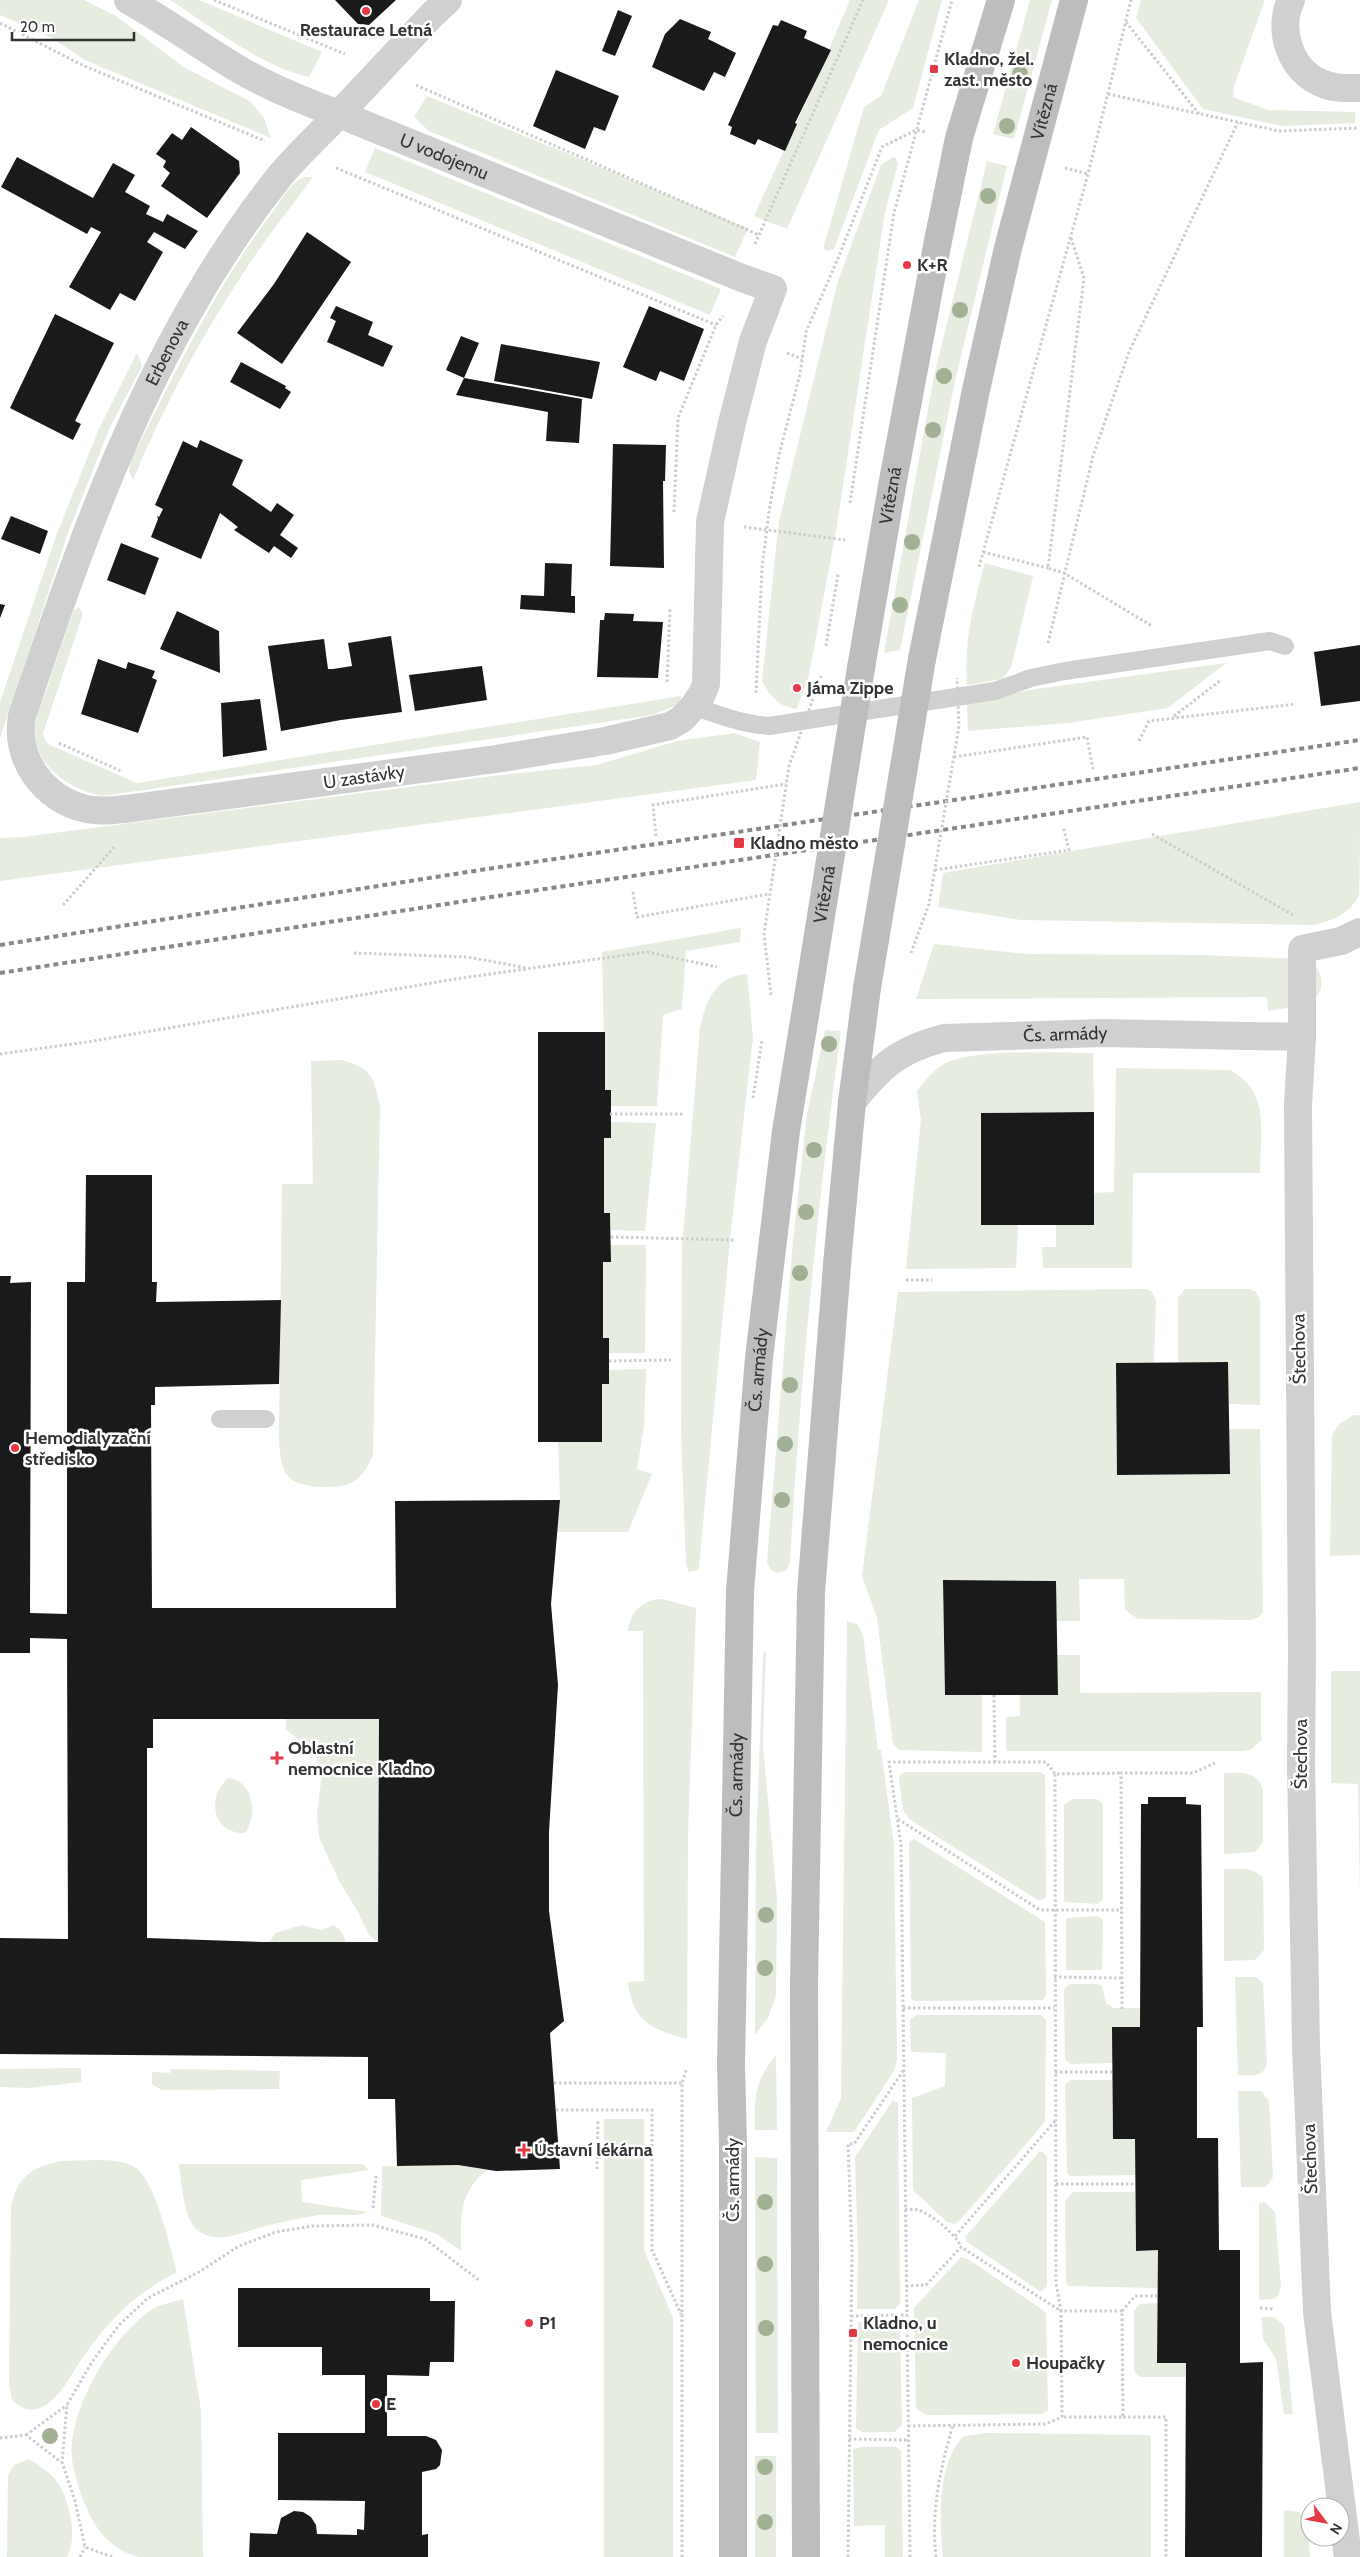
<svg xmlns="http://www.w3.org/2000/svg" width="1360" height="2557" viewBox="0 0 1360 2557" font-family="Cabin,sans-serif">
  <rect width="100%" height="100%" fill="#fff"/>
  <path fill="#e6ecdf" d="M0,0h84l32,16 69,52 65,33 14,17 7,20 -186,-78 -33,-22 -52,-23z
    M170,0h29l123,52 -13,25c-51,-12 -95,-49 -139,-77z
    M850,0h39l-102,229 -33,-13 76,-166 -1,-1z
    M919,0h23l-29,108 -34,22 -45,119 -6,2 -5,-2 41,-142 17,-11z
    M1030,0h22l-38,139 -21,-5z
    M1141,0h124l-31,86 -1,11 35,13 87,2v11l-73,3 -79,-17 -67,-91z
    M427,96l321,132 -13,29 -306,-126 -15,-14z
    M375,148l346,141 -11,26 -345,-143z
    M893,157l3,1 2,6 -13,48 -48,313 -28,150 -12,34c-18,-2 -27,-13 -35,-28l17,-160 59,-240 43,-116z
    M987,161l20,5 -52,215 -55,269 -16,3 50,-277z
    M304,177h9c-21,29 -45,58 -65,89 -45,67 -84,139 -115,214l-4,-9 2,-11c43,-85 83,-171 141,-247 9,-13 18,-30 32,-36z
    M137,353l5,13 -32,61 -41,103 -69,208v-36l56,-166 42,-105z
    M985,563l48,13 -22,92 -9,11 -35,6c-3,-45 6,-79 18,-122z
    M79,607l4,7 -40,119 3,9 4,3 87,38 544,-87 -1,8 -28,11 -549,81c-32,-6 -69,-29 -68,-66 0,-15 8,-30 13,-44 8,-25 17,-51 26,-76z
    M1226,663l-58,45 -100,15 -100,8 -1,-29 69,-13z
    M735,733l25,9 -4,38 -756,101v-43l23,-1 478,-62 96,-10 80,-24z
    M1360,802c0,17 0,82 -1,93 -8,19 -29,27 -47,30l-291,-5 -83,-13 5,-34z
    M741,928l-1,14 -54,9 -4,58 -19,6 -6,91h-46v-16h-6l-3,-138z
    M934,944l92,10 174,1 105,4c9,5 15,9 16,20 5,28 -34,28 -53,32l-1,-14 -351,2z
    M747,974l6,63 -22,193 -32,336 -1,4 -9,2 -3,-7 -5,-134 1,-182 18,-221c6,-27 15,-52 47,-54z
    M825,1030l16,1c-24,176 -41,353 -51,530l-3,9 -9,3 -7,-3 -4,-8 26,-321 14,-127z
    M1093,1053l1,59 -113,1v112h37l-2,43 -110,1 15,-149 -4,-29c8,-11 16,-20 27,-27 29,-16 113,-11 149,-11z
    M342,1060c31,9 31,16 38,46l-7,349c-5,11 -11,24 -24,29 -13,5 -47,4 -58,-5 -11,-8 -11,-28 -12,-40l3,-255h31l-2,-123z
    M1116,1068l114,2c41,22 30,63 30,103h-127l-1,95h-89l-1,-21h14v-22h38v-32l20,-1z
    M611,1122l45,1 -11,108 -34,-1 -1,-17h-6v-75h7z
    M610,1245h36l-1,108h-36l-6,-15v-76h8z
    M1147,1289l5,3 4,8 -2,63h-38l1,112 112,-1v-45h31l3,183 -4,5 -7,3 -114,-1 -13,-9 -1,-31h-45l1,42h-23l-114,-40 2,113 37,1v57l-83,-2 -6,-6 -16,-126 -15,-42 36,-284z
    M1185,1289h64l7,3 4,7v106l-31,-1 -1,-42h-50v-64z
    M646,1369l-2,58 -7,42 15,5 -24,58h-71l3,-32 -2,-58 44,-1v-57h7v-14z
    M1354,1415h6v140l-30,1 2,-121 7,-11z
    M662,1599l34,9 -8,226 -1,205c-36,-10 -54,-17 -59,-57l16,-1 -1,-350h-15c2,-20 15,-31 34,-32z
    M847,1621l10,3 6,11 15,115h3l13,95 3,215 -3,11 -40,61h-28l15,-34z
    M766,1651l-3,95 14,153 -1,96 -8,23 -13,17 1,-184 7,-197z
    M1057,1655h23v38l181,-1v48l-9,9 -8,2h-238v-34l14,-1v-21h38z
    M1331,1671h29v225l-2,-112 -27,-1z
    M286,1718l93,1 -1,223 -9,-7 -11,-23 -19,-31 -20,-44 -2,-22 5,-42 -5,-14 -12,-15 -19,-14z
    M905,1772h135l5,3 1,121 -2,3 -6,1 -129,-81 -6,-9 -4,-31v-3z
    M1224,1773c17,0 33,-3 39,17v52l-8,10 -31,2z
    M228,1778c26,3 30,37 17,55 -31,1 -40,-34 -17,-55z
    M1072,1799h25l6,5v95l-5,5 -33,-2 -1,-3v-94z
    M914,1839l131,83 1,73 -3,5 -127,1 -5,-2 -2,-154v-3z
    M1224,1869c14,0 29,-3 39,9l1,72 -9,10 -31,1z
    M1097,1916l6,3v3l-1,48h-36v-52z
    M302,1925l19,5 13,-5 7,6 5,11h-76l5,-9z
    M1235,1977h21l7,6 4,81c-4,14 -17,12 -29,11z
    M1070,1984h28l4,2 4,17 8,5h26v19l-28,36 -42,1 -5,-5 -1,-70z
    M917,2015h124l5,5 -1,102 -85,98 -6,4 -7,-2 -34,-32 -1,-92 33,-12 1,-33 -35,-1 -1,-33z
    M776,2055l1,75h-22c-1,-32 0,-50 21,-75z
    M81,2068v14l-52,6 -29,-1v-18z
    M171,2069l109,2 -1,18 -118,1 -9,-6v-12l18,1z
    M1070,2080h42l1,58 22,1v36l-65,1 -3,-3 -2,-88z
    M1238,2091h23l8,10 4,76 -7,10h-25z
    M893,2100l5,3 2,200 -5,6h-38l1,-54 -3,-98z
    M604,2119h40v131l29,68v239h-69z
    M1040,2151l3,1 4,5v129l-6,6 -74,-50 -2,-5z
    M755,2157l22,1 1,275h-22z
    M62,2161c22,0 49,-4 69,4 24,9 39,83 46,107 -40,21 -65,44 -91,81 -13,17 -22,40 -40,52 -14,8 -23,5 -34,-5l-3,-17 2,-177c7,-30 22,-40 51,-45z
    M179,2164h184l6,6 -68,10 1,22 66,10c-16,6 -33,1 -49,3 -19,3 -38,7 -57,12 -20,5 -42,17 -62,5 -17,-10 -18,-50 -21,-68z
    M458,2165l29,5c-29,23 -26,47 -26,81l-24,-17 -56,-18 1,-50z
    M1073,2192h62l1,58h22v38l-90,-2 -2,-4 -1,-81z
    M1265,2202l10,10 6,75 -3,9 -4,3 -15,1v-97z
    M961,2257l7,2 75,51 3,4 2,96 -6,4 -116,1 -10,-7 -2,-100z
    M183,2299l18,111 2,147c-19,0 -47,0 -64,0 -27,-6 -43,-27 -53,-50 -6,-15 -12,-32 -14,-48 -4,-50 39,-121 79,-149 9,-6 22,-8 32,-11z
    M1157,2303v59l29,1v14h-46l-6,-6v-60l6,-7z
    M1261,2317h13l10,8 9,89h-9l-8,-55 -13,-20z
    M858,2322h37l5,6 2,97 -7,7h-33l-6,-4z
    M987,2433l162,2 2,3v119h-208c-4,-34 -6,-96 21,-121z
    M862,2447h34l5,4 2,106h-18v-32l-31,1 -1,-77z
    M755,2456h21v101h-21z
    M28,2459c28,15 37,29 43,60 2,13 2,26 -4,38h-60l1,-81 6,-11z
    M1284,2510l15,2 9,13 2,32h-26z"/>
  <path fill="#1a1a1a" fill-rule="evenodd" d="M335,0h61l-27,25 -11,-1z
    M618,10l14,6 -17,40 -13,-5z
    M680,19l31,13 -3,7 28,14 -11,24 -11,-5 -10,19 -52,-24 13,-33z
    M781,20l26,11 -3,7 27,12 -36,73 2,1 -12,27 -27,-12 -3,6 -25,-11 2,-7 -4,-2 45,-100 5,1z
    M556,70l63,26 -14,35 -11,-4 -9,22 -52,-23z
    M191,127l48,34 1,12 -33,45 -46,-32 9,-13 -7,-6 3,-6 -10,-7 16,-21 10,7z
    M17,157l76,41 20,-35 22,12 -10,17 25,14 -4,8 17,8 4,-8 31,17 -13,18 -31,-17 -7,10 16,10 -28,49 -15,-8 -10,17 -41,-23 32,-55 -10,-5 -4,7 -86,-47z
    M307,232l44,30 -69,102 -45,-31 37,-49z
    M336,306l37,16 -5,13 25,11 -10,21 -56,-25 9,-21 -6,-3z
    M649,306l55,23 -20,52 -24,-10 -4,10 -33,-14z
    M55,314l59,29 -39,78 6,3 -8,16 -63,-32z
    M461,336l18,7 -15,35 -18,-8z
    M501,344l99,18 -8,37 -98,-18z
    M241,362l45,24 -1,2 6,4 -11,17 -50,-27z
    M464,378l118,21 -3,44 -33,-2 2,-29 -92,-17z
    M200,440l43,20 -11,25 39,27 6,-9 17,12 -14,20 18,13 -7,10 -17,-12 -5,7 -35,-23 4,-3 -18,-14 -19,46 -50,-22 7,-18 -1,-3 2,1 4,-8 -8,-4 28,-64 14,7z
    M613,444l53,1 -1,36h-2l1,87 -54,-2z
    M11,516l37,15 -8,23 -39,-15z
    M121,543l38,15 -14,37 -38,-15z
    M545,563l27,1 -1,32h4v17l-55,-4 1,-14 23,1z
    M0,604l5,1 -5,13z
    M177,611l42,20 1,42 -60,-24z
    M605,613l29,1 -1,7 30,1 -5,56 -61,-1 3,-57h4z
    M391,636l11,76 -61,8 -60,11 -13,-85 56,-7 4,30h5l19,-3 -4,-23z
    M1360,645v56l-39,5 -7,-54z
    M98,659l28,10 2,-7 27,9 -3,7 5,2 -19,53 -57,-19z
    M482,666l5,34 -72,11 -6,-36z
    M260,699l7,51 -44,7 -2,-54z
    M538,1032h67v58h6v48h-7v75h6l1,49h-8v76h6v46h-7v58h-64z
    M1094,1112v113h-113v-112z
    M86,1175h66v107h5l-1,20 125,-2 -2,84 -124,3v18h-4l1,203h244l-1,-107 165,-1 -9,104 7,81 -9,147v79l15,110 -14,12 10,136 -64,2 -38,-6 -61,1 -2,-67h-27v-42l-368,-3v-116l68,1 -1,-300 -37,-1v15h-30v-377h11l-1,7 21,-1 -1,331 37,1v-332h18zM153,1719h226l-1,223h-115l-116,-4v-190h6z
    M1228,1362l2,112 -113,1 -1,-112z
    M943,1580l113,1 2,114h-113z
    M1148,1797h38v7l15,1 2,222h-6v111h21l1,112h21v113l23,-1 -1,195h-77l1,-194h-29l1,-113 -22,1 -1,-112h-22l-1,-112h28l1,-223h7z
    M238,2288h192v13h25l-1,61h-24l-1,14 -42,-1v61h39l10,4 6,10 -2,15 -4,4 -14,3v63l6,-1v23h-179l1,-24 27,1 4,-16 13,-7 9,1 8,5 5,8 1,9 40,1v-6l7,1 1,-29 -87,-1v-67h87v-58h-43v-28h-84z"/>
  <g fill="none" stroke-linecap="round" stroke-linejoin="round">
    <path stroke="#cdcdcd" stroke-width="3" stroke-dasharray="2.5 2.5" stroke-linecap="butt" d="M214,0l131,54
      M1126,22l73,92
      M0,23l82,42 183,76
      M416,85l343,150
      M1108,94l171,37 79,-3
      M336,168l380,157
      M1065,168l23,6
      M1071,238l13,40 -36,290 16,5 88,53
      M755,244l108,-244
      M787,353l15,6
      M850,503l44,-290 58,-213
      M674,512l4,-94 38,-93 7,-9
      M744,527l101,13
      M983,552l65,16
      M979,567l109,-393 43,-174
      M1048,643l45,-187 36,-104 109,-230
      M826,646l12,-72
      M667,682l3,-74
      M756,693l6,-125 7,-57 10,-56 21,-81 6,-42 33,-76 43,-109 34,-17 10,2
      M1174,716l47,-36
      M1139,741l10,-20 147,-17
      M59,743l64,29
      M954,757l133,-20 6,32
      M1152,834l141,81
      M656,836l-3,-31 133,-21
      M935,870l134,-20 -6,-24
      M633,892l4,25 132,-23
      M63,905l53,-60
      M354,953l113,4 61,11
      M0,1054l87,-12 368,-63 192,-27 70,15
      M753,1098l9,-58
      M610,1114h73
      M611,1237l125,3
      M906,1280h26
      M609,1361l62,-1
      M994,1695l1,67
      M898,1819l142,91h82
      M1054,1977l68,1
      M903,2008h151
      M1122,2009l-1,-236h72l22,-10
      M1055,2072h57
      M554,2083h128
      M556,2110h96v140l29,64
      M597,2169l1,-50
      M1056,2184h79
      M373,2208l3,-32
      M905,2209c4,1 9,0 13,1 12,3 39,25 43,37
      M955,2236l100,-115
      M906,2286l20,-1 35,-38 100,64 -5,-28 -1,-509
      M1260,2308l15,1
      M1122,2311l13,-15h22
      M851,2316l56,-1
      M1123,2417h43v140
      M908,2426l138,-2 16,-7 -1,-106h61l1,106h-61
      M26,2435l41,-30
      M0,2438l26,-3 35,27
      M849,2439l59,1
      M80,2557l5,-10
      M112,2557l-27,-10 -10,-46 -13,-39 5,-57 25,-43 27,-37 29,-27 51,-26 40,-26 37,-14 36,-6 61,-1 52,14 55,42
      M682,2557v-474l5,-15
      M848,2557l4,-305 -4,-108h6l49,-73
      M910,2557l-9,-712 -12,-83h157l9,12 66,-1
      M936,2557c-5,-47 4,-87 17,-132"/>
    <path stroke="#d0d0d0" stroke-width="18" d="M694,706c24,9 48,18 75,20l226,-35 36,-13 34,-7 205,-30 15,5
      M220,1419h46"/>
    <g stroke="#d0d0d0" stroke-width="28">
      <path id="s1" d="M128,0c37,21 71,45 107,67 33,20 68,34 104,47l403,164 31,11 -20,52 -21,82 -22,99 -4,162 -4,10 -8,12 -12,13 -12,7 -65,15 -109,18 -363,49c-16,2 -31,4 -47,1 -42,-10 -72,-50 -64,-93 64,-190 131,-381 257,-539 18,-22 40,-42 60,-63 31,-33 62,-66 93,-99l16,-15"/>
      <path d="M1291,0c-14,30 -1,70 30,83 13,6 25,5 39,5"/>
      <path id="s2" d="M852,1102c29,-36 46,-52 92,-64l159,-5 199,4"/>
      <path d="M1348,2557l-31,-245 -11,-266 -5,-283 1,-113 -4,-545 4,-68v-88l39,-8 19,-9"/>
    </g>
    <g stroke="#bdbdbd" stroke-width="28">
      <path id="s3" d="M922,659l54,-269 32,-142 66,-248"/>
      <path id="s4" d="M861,668l31,-182 46,-245 21,-103 42,-138"/>
      <path id="s5" d="M733,2557v-413l-2,-80 9,-473 19,-233 27,-227 22,-134"/>
      <path d="M806,2557l-2,-572 7,-393 27,-339 14,-151 15,-114"/>
    </g>
    <path stroke="#888" stroke-width="4" stroke-dasharray="5 4" stroke-linecap="butt" d="M0,945l487,-76 873,-129
      M0,973l491,-76 869,-129"/>
    <path stroke="#cdcdcd" stroke-width="3" stroke-dasharray="2.5 2.5" stroke-linecap="butt" d="M911,953l18,-49 30,-178 -2,-48
      M771,995l-7,-61 25,-168 32,-90"/>
    <g stroke="#bdbdbd" stroke-width="28">
      <path d="M867,988l55,-329"/>
      <path id="s6" d="M808,997l53,-329"/>
    </g>
  </g>
  <g fill="#a2b095">
    <circle cx="1020" cy="74" r="8"/>
    <circle cx="1007" cy="126" r="8"/>
    <circle cx="988" cy="196" r="8"/>
    <circle cx="960" cy="310" r="8"/>
    <circle cx="944" cy="376" r="8"/>
    <circle cx="933" cy="430" r="8"/>
    <circle cx="912" cy="542" r="8"/>
    <circle cx="900" cy="605" r="8"/>
    <circle cx="829" cy="1044" r="8"/>
    <circle cx="814" cy="1150" r="8"/>
    <circle cx="806" cy="1212" r="8"/>
    <circle cx="800" cy="1273" r="8"/>
    <circle cx="790" cy="1385" r="8"/>
    <circle cx="785" cy="1444" r="8"/>
    <circle cx="782" cy="1500" r="8"/>
    <circle cx="766" cy="1915" r="8"/>
    <circle cx="765" cy="1968" r="8"/>
    <circle cx="765" cy="2202" r="8"/>
    <circle cx="765" cy="2264" r="8"/>
    <circle cx="766" cy="2328" r="8"/>
    <circle cx="50" cy="2436" r="8"/>
    <circle cx="765" cy="2467" r="8"/>
    <circle cx="765" cy="2522" r="8"/>
  </g>
  <g fill="#e63946" stroke="#fff" stroke-width="2">
    <circle cx="366" cy="11" r="5"/>
    <rect x="929" y="64" width="10" height="10" rx="2.5"/>
    <circle cx="907" cy="265" r="5"/>
    <circle cx="797" cy="688" r="5"/>
    <rect x="733" y="837" width="12" height="12" rx="2.5"/>
    <circle cx="15" cy="1448" r="5"/>
    <path d="M274.5 1750.5h5v5h5v5h-5v5h-5v-5h-5v-5h5z"/>
    <path d="M521.5 2142.5h5v5h5v5h-5v5h-5v-5h-5v-5h5z"/>
    <circle cx="529" cy="2323" r="5"/>
    <rect x="848" y="2328" width="10" height="10" rx="2.5"/>
    <circle cx="1016" cy="2363" r="5"/>
    <circle cx="376" cy="2404" r="5"/>
  </g>
  <g text-anchor="middle" stroke-width="5" stroke-linejoin="round" paint-order="stroke">
    <g font-size="18" font-weight="bold" fill="#333" stroke="#fff" text-anchor="start">
      <text x="366" y="36" text-anchor="middle">Restaurace Letná</text>
      <text x="944" y="65">Kladno, žel.<tspan x="944" dy="21">zast. město</tspan></text>
      <text x="917" y="271">K+R</text>
      <text x="807" y="694">Jáma Zippe</text>
      <text x="750" y="849">Kladno město</text>
      <text x="25" y="1444">Hemodialyzační<tspan x="25" dy="21">středisko</tspan></text>
      <text x="288" y="1754">Oblastní<tspan x="288" dy="21">nemocnice Kladno</tspan></text>
      <text x="534" y="2156">Ústavní lékárna</text>
      <text x="539" y="2329">P1</text>
      <text x="863" y="2329">Kladno, u<tspan x="863" dy="21">nemocnice</tspan></text>
      <text x="1026" y="2369">Houpačky</text>
      <text x="386" y="2410">E</text>
    </g>
    <g font-size="18" fill="#333" stroke="#fff">
      <text dy="6" stroke="none"><textPath href="#s3" startOffset="561">Vítězná</textPath></text>
      <text dy="6" stroke="none"><textPath href="#s1" startOffset="354">U vodojemu</textPath></text>
      <text dy="6" stroke="none"><textPath href="#s1" startOffset="2276">Erbenova</textPath></text>
      <text dy="6" stroke="none"><textPath href="#s4" startOffset="175">Vítězná</textPath></text>
      <text transform="translate(364 777) rotate(-8)" y="6">U zastávky</text>
      <text dy="6" stroke="none"><textPath href="#s6" startOffset="104">Vítězná</textPath></text>
      <text dy="6" stroke="none"><textPath href="#s2" startOffset="236">Čs. armády</textPath></text>
      <text transform="translate(1299 1349) rotate(-91)" y="6">Štechova</text>
      <text dy="6" stroke="none"><textPath href="#s5" startOffset="1188">Čs. armády</textPath></text>
      <text transform="translate(1301 1754) rotate(-90)" y="6">Štechova</text>
      <text dy="6" stroke="none"><textPath href="#s5" startOffset="782">Čs. armády</textPath></text>
      <text transform="translate(1310 2159) rotate(-92)" y="6">Štechova</text>
      <text transform="translate(733 2180) rotate(-90)" y="6">Čs. armády</text>
    </g>
  </g>
  <g transform="translate(1325 2522) rotate(122)"><circle r="24" fill="#ffffff" stroke="#adadad"/>
  <path d="M0-4L9 19L0 12L-9 19Z" fill="#e63946"/>
  <text y="-8" font-size="14" font-weight="bold" text-anchor="middle" fill="#333333">N</text>
  </g>
  <path d="M12 32v8h122v-8" fill="none" stroke="#333333" stroke-width="2.5"/>
  <text x="20" y="32" font-size="15" fill="#333333" stroke="#ffffff" stroke-width="4" paint-order="stroke">20 m</text>
</svg>
